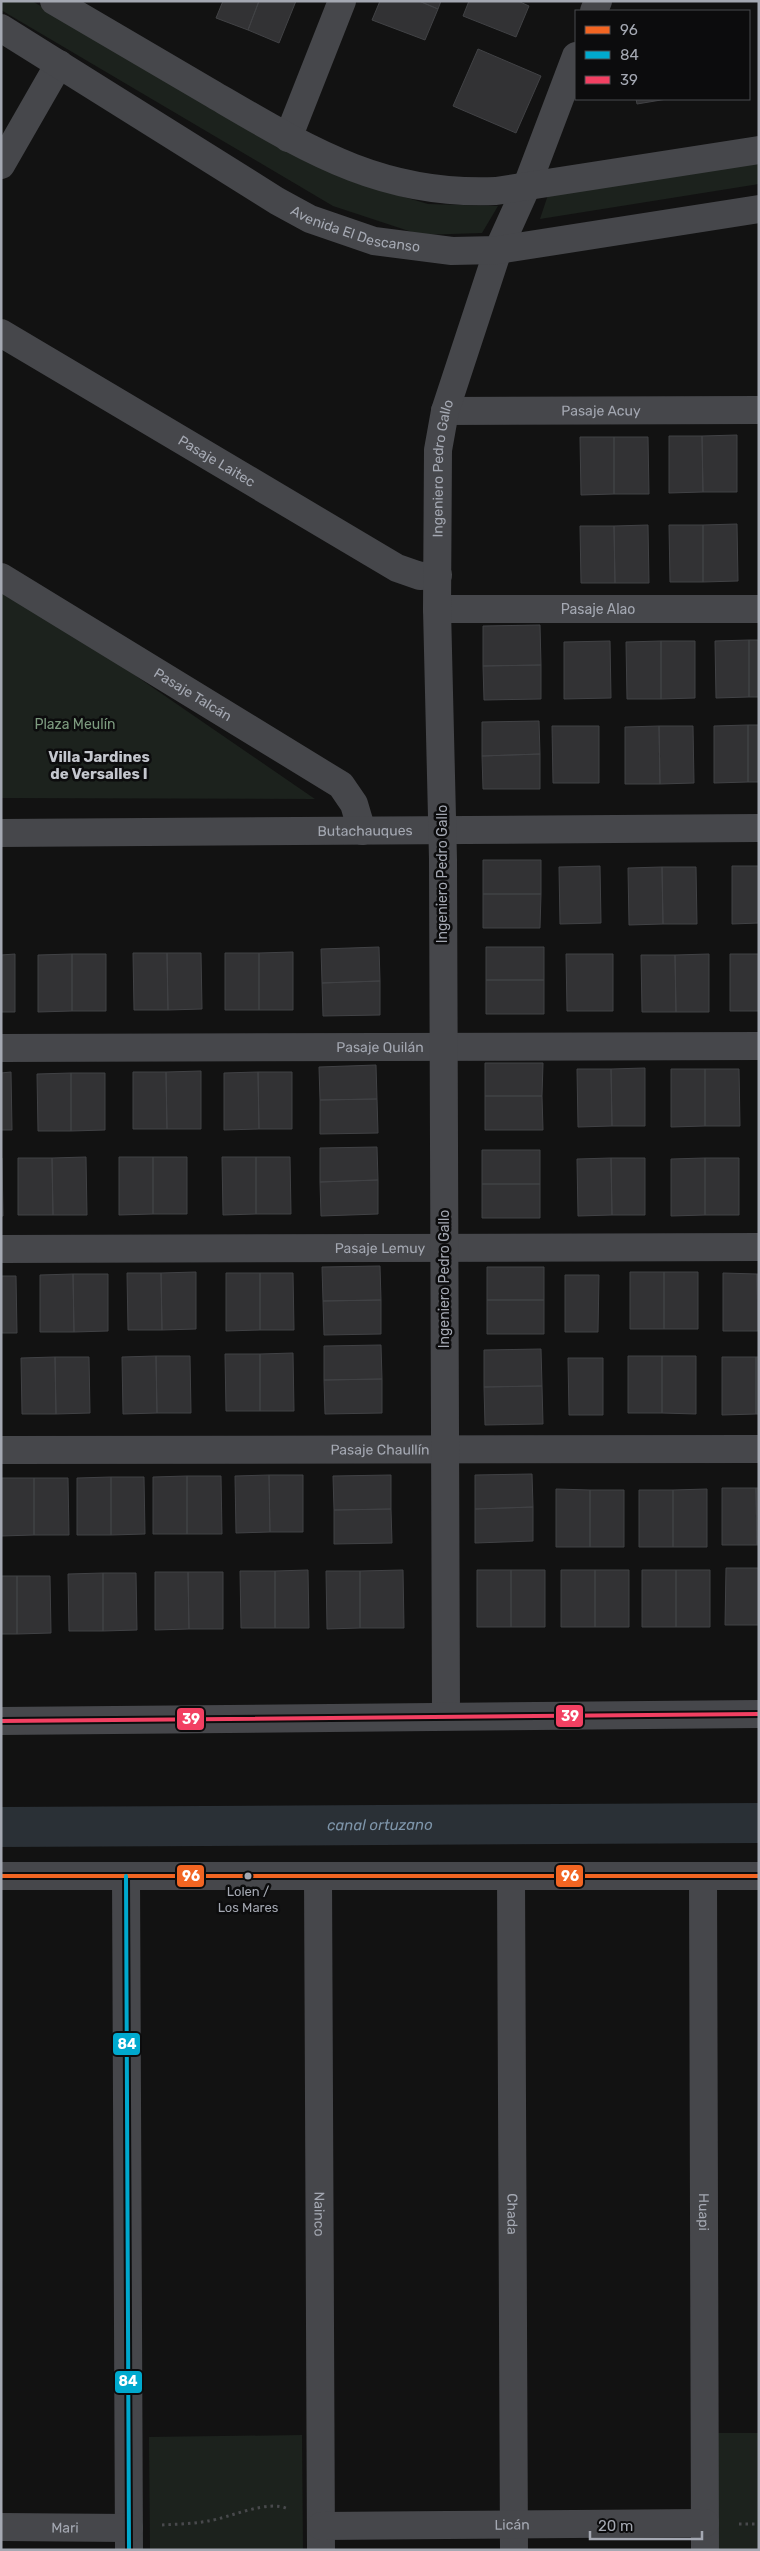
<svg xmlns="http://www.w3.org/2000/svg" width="760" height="2551" viewBox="0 0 760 2551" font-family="Rubik,sans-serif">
  <rect width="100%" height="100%" fill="#121212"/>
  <path fill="#1c221d" d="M1,1h31l279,162 45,20 72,21 70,2 -16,27 -61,2 -88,-29 -332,-196z
    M759,159v25l-219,35 9,-27z
    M5,586l310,213 -314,-1v-205z
    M714,2433h45v117h-46z
    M302,2435l1,115h-153l-1,-113z"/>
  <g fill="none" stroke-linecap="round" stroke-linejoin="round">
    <path stroke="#2a3036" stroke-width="40" id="s1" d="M1,1827l758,-4"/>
  </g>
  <path fill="#323234" stroke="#414245" d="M223,1h36l-11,29 -32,-12z
    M259,1h37l-17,42 -31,-13z
    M380,1h39l19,8 -13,31 -53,-20z
    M419,1h22l-3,8z
    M469,1h49l11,5 -13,31 -53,-21z
    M478,49l63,27 -25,57 -63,-27z
    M636,99h31l-30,5z
    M737,435v57h-34l-1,-56z
    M669,436h33l1,56 -34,1z
    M580,437h34v57l-33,1z
    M614,437h34l1,57h-35z
    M737,524l1,57 -35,1v-57z
    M648,525l1,58h-34l-1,-57z
    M669,525h34v57h-33z
    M580,526h34l1,57h-34z
    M540,625l1,40 -58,1v-40z
    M749,640v57l-33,1 -1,-57z
    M749,640h10v57h-10z
    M610,641l1,57 -47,1v-57z
    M661,641h34v57l-34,1z
    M661,641v58h-34l-1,-57z
    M541,665v34l-57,1 -1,-34z
    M539,721l1,33 -58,2v-34z
    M748,725v57l-34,1v-57z
    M748,725h11v57h-11z
    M552,726h47v57h-46z
    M659,726l1,58h-35v-57z
    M659,726h34l1,57 -34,1z
    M540,754v35h-57l-1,-33z
    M483,860h58v34h-58z
    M600,866l1,57 -41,1 -1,-57z
    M732,866h27v57l-27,1z
    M662,867l1,57 -34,1 -1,-57z
    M662,867h34l1,57h-34z
    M483,894h58l-1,34h-57z
    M379,947l1,34 -58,2 -1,-34z
    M486,947h58v33h-58z
    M293,952v58h-34v-57z
    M133,953h34l1,57h-34z
    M167,953h34l1,56 -34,1z
    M225,953h34v57h-34z
    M15,954v58h-14v-57z
    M72,954v57l-34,1v-57z
    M72,954h34v57h-34z
    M566,954h47v57h-46z
    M709,954v58h-33l-1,-57z
    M730,954h29v57h-29z
    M641,955h34l1,57h-34z
    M486,980h58v34h-58z
    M380,981v34l-57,1 -1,-33z
    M485,1063h58l-1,33h-57z
    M376,1065l1,34 -57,1 -1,-33z
    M645,1068v58h-33l-1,-57z
    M577,1069h34l1,57 -34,1z
    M671,1069h34v57l-34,1z
    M705,1069h34l1,57h-35z
    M201,1071v58h-34l-1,-57z
    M11,1072l1,58h-11v-57z
    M133,1072h33l1,57h-34z
    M258,1072l1,57 -35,1v-57z
    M258,1072h34v57h-33z
    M71,1073h34v57l-34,1z
    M71,1073v58h-33l-1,-57z
    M485,1096h57l1,34h-58z
    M377,1099l1,34 -58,1v-34z
    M377,1147l1,33 -58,2v-34z
    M482,1150h58v34h-58z
    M86,1157l1,58h-34l-1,-57z
    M119,1157h34v57l-34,1z
    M153,1157h34v57h-34z
    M222,1157h34v57l-33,1z
    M256,1157h34l1,57h-35z
    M1,1158h1l1,58h-2z
    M18,1158h34l1,57h-35z
    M611,1158h34v57h-33z
    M611,1158l1,57 -34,1 -1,-57z
    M705,1158v57l-34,1v-57z
    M705,1158h34v57h-34z
    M378,1180v34l-57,2 -1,-34z
    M482,1184h58v34h-58z
    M380,1266l1,34 -58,1 -1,-34z
    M487,1267h57v33h-57z
    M196,1272v57l-34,1 -1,-57z
    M630,1272h34v57h-34z
    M664,1272h34v57h-34z
    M127,1273h34l1,57h-34z
    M226,1273h34v57l-34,1z
    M260,1273h33l1,57h-34z
    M723,1273l34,1 1,57h-35z
    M73,1274l1,58h-34v-57z
    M73,1274h35v57l-34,1z
    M757,1274h2v57h-1z
    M565,1275h34l-1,57h-33z
    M1,1276h15l1,57h-16z
    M381,1300v34l-57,1 -1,-34z
    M487,1300h57v34h-57z
    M381,1345l1,34 -58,1v-34z
    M541,1349l1,37 -58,1v-37z
    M293,1353l1,58h-34v-57z
    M225,1354h35v57h-34z
    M156,1356h34l1,57h-34z
    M156,1356l1,57 -34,1 -1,-57z
    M628,1356h34v57h-34z
    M662,1356h34v58l-34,-1z
    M55,1357h34l1,56 -34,1z
    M55,1357l1,57h-34l-1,-56z
    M722,1357h34v57l-34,1z
    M756,1357h3v57h-3z
    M568,1358h35v57h-34z
    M382,1379v34l-57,1 -1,-34z
    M542,1386l1,38 -58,1 -1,-38z
    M532,1474l1,33 -58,2v-34z
    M269,1475h34v57h-33z
    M269,1475l1,57 -34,1 -1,-57z
    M391,1475v34l-57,1 -1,-34z
    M187,1476h34l1,58h-35z
    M187,1476v58h-34v-57z
    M111,1477h33l1,57 -34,1z
    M111,1477v58h-34v-57z
    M1,1478h33v57l-33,1z
    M34,1478h34l1,57h-35z
    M722,1488h34l1,57h-35z
    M756,1488h3v57h-2z
    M556,1489l34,1v57h-34z
    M707,1489v58h-34v-57z
    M590,1490h34v57h-34z
    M639,1490h34v57h-34z
    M533,1507v34l-58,2v-34z
    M391,1509l1,34 -58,1v-34z
    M726,1568h33v57h-34z
    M308,1570l1,58h-34v-57z
    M403,1570l1,58h-44v-57z
    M477,1570h34v57h-34z
    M511,1570h34v57h-34z
    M561,1570h34v57h-34z
    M595,1570h34v57h-34z
    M642,1570h34v57h-34z
    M676,1570h34v57h-34z
    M240,1571h35v57h-34z
    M326,1571h34v57l-33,1z
    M155,1572h33l1,57 -34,1z
    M188,1572h35v57h-34z
    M103,1573v58h-34l-1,-57z
    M103,1573h33l1,57 -34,1z
    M1,1576h16v58h-16z
    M17,1576h33l1,57 -34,1z"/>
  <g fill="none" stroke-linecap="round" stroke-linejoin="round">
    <path stroke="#48494c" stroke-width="3" stroke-dasharray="2.5 4" stroke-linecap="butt" d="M739,2524h20
      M162,2525c15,-1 31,-1 46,-4 21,-3 60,-22 80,-12"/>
    <g stroke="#46474b" stroke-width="28">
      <path d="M594,11l4,-10"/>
      <path d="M288,138l54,-137"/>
      <path d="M1,165l58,-101"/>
      <path id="s2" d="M1,333l396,235 23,8 18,-1"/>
      <path id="s3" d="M445,411l314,-1"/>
      <path id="s4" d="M1,577l340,208 13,19 8,27"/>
      <path id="s5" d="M437,609h322"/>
      <path id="s6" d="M1,833l758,-5"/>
      <path id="s7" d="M1,1048l758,-2"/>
      <path id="s8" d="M1,1249l758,-2"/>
      <path id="s9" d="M1,1450l758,-1"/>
      <path id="s10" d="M446,1716l-3,-857 -6,-250 1,-159 7,-39 53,-161 28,-62 50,-132"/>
      <path d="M126,1876l3,674"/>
      <path id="s11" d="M318,1876l3,674"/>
      <path id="s12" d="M511,1876l3,674"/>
      <path id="s13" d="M703,1876l2,674"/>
      <path id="s14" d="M321,2526l384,-3"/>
      <path id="s15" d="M1,2527l128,1"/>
    </g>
    <g stroke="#46474b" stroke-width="28">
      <path d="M54,1c53,31 105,62 157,92 96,56 170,103 285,98l263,-41"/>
      <path id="s16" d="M1,28l276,173 33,18 64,22 78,10 46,-1 261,-41"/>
      <path d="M1,1721l758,-7"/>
      <path d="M1,1876h758"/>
    </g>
    <g stroke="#0c0c0d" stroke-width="8">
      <path id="bus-1" d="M1,1876h758"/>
    </g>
    <g stroke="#0c0c0d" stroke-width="8">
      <path id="bus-2" d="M126,1876l3,674"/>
    </g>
    <g stroke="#0c0c0d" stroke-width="8">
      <path id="bus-3" d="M1,1721l758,-7"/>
    </g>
    <use href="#bus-1" stroke="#f26522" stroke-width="4"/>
    <use href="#bus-2" stroke="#00a9ce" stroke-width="4"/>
    <use href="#bus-3" stroke="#f24062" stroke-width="4"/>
  </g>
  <circle fill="#a4a8b2" stroke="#0c0c0d" stroke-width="2" cx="248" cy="1876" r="4.5"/>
  <g text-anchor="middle" stroke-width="5" stroke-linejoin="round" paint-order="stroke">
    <g font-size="13" fill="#a4a8b2" stroke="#0c0c0d">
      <text x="248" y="1896">Lolen /<tspan x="248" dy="16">Los Mares</tspan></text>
    </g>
    <g font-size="14" fill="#a4a8b2" stroke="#0c0c0d">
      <text dy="5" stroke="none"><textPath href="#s16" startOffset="410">Avenida El Descanso</textPath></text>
      <text dy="5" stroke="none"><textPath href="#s3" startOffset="156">Pasaje Acuy</textPath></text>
      <text dy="5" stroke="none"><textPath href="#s2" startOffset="251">Pasaje Laitec</textPath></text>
      <text dy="5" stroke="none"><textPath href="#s10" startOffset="1248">Ingeniero Pedro Gallo</textPath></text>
      <text dy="5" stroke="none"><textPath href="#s5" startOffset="161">Pasaje Alao</textPath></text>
      <text dy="5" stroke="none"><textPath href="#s4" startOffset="225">Pasaje Talcán</textPath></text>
      <text dy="5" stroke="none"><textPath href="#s6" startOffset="364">Butachauques</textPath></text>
      <text transform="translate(442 874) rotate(-90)" y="5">Ingeniero Pedro Gallo</text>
      <text dy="5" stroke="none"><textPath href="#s7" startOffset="379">Pasaje Quilán</textPath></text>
      <text dy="5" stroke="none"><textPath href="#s8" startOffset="379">Pasaje Lemuy</textPath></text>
      <text transform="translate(444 1279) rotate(-90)" y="5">Ingeniero Pedro Gallo</text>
      <text dy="5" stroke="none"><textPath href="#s9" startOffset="379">Pasaje Chaullín</textPath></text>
      <text dy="5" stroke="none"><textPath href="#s11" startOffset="338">Nainco</textPath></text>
      <text dy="5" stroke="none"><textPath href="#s12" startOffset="338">Chada</textPath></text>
      <text dy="5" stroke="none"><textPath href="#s13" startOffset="336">Huapi</textPath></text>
      <text dy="5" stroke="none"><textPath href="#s14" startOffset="191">Licán</textPath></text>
      <text dy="5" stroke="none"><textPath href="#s15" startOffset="64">Mari</textPath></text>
    </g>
    <g font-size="14" fill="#7d9b7f" stroke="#0c0c0d">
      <text x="75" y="729">Plaza Meulín</text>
    </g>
    <g font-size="15" font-weight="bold" fill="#c4c7ce" stroke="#0c0c0d">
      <text x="99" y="762">Villa Jardines<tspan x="99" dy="17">de Versalles I</tspan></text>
    </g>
    <g font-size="15" font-style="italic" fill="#7e95aa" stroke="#0c0c0d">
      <text dy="5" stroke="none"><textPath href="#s1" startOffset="379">canal ortuzano</textPath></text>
    </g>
  </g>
  <g stroke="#0c0c0d" stroke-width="2">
    <rect x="555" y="1704" width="29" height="24" rx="5" fill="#f24062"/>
    <rect x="176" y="1707" width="29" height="24" rx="5" fill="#f24062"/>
    <rect x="176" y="1864" width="29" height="24" rx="5" fill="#f26522"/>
    <rect x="555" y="1864" width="29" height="24" rx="5" fill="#f26522"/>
    <rect x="112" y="2032" width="29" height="24" rx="5" fill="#00a9ce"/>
    <rect x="114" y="2370" width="29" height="24" rx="5" fill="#00a9ce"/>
  </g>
  <g font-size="14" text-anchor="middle" font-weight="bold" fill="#fff">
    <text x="570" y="1721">39</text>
    <text x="191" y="1724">39</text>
    <text x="191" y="1881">96</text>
    <text x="570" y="1881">96</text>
    <text x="127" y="2049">84</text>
    <text x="128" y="2386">84</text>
  </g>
  <rect width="760" height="2551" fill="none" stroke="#a4a8b2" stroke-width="5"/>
  <rect x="575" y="10" width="175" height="90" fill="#0c0c0d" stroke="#494a4f"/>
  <rect x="585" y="26" width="25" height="8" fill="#f26522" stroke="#494a4f"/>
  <text x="620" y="35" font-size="15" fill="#a4a8b2">96</text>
  <rect x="585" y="51" width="25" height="8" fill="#00a9ce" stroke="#494a4f"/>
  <text x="620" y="60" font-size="15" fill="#a4a8b2">84</text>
  <rect x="585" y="76" width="25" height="8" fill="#f24062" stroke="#494a4f"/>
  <text x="620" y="85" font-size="15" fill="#a4a8b2">39</text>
  <path d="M590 2531v8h112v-8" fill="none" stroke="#a4a8b2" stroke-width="2.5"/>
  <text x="598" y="2531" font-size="15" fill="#a4a8b2" stroke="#0c0c0d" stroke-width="4" paint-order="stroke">20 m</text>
</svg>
